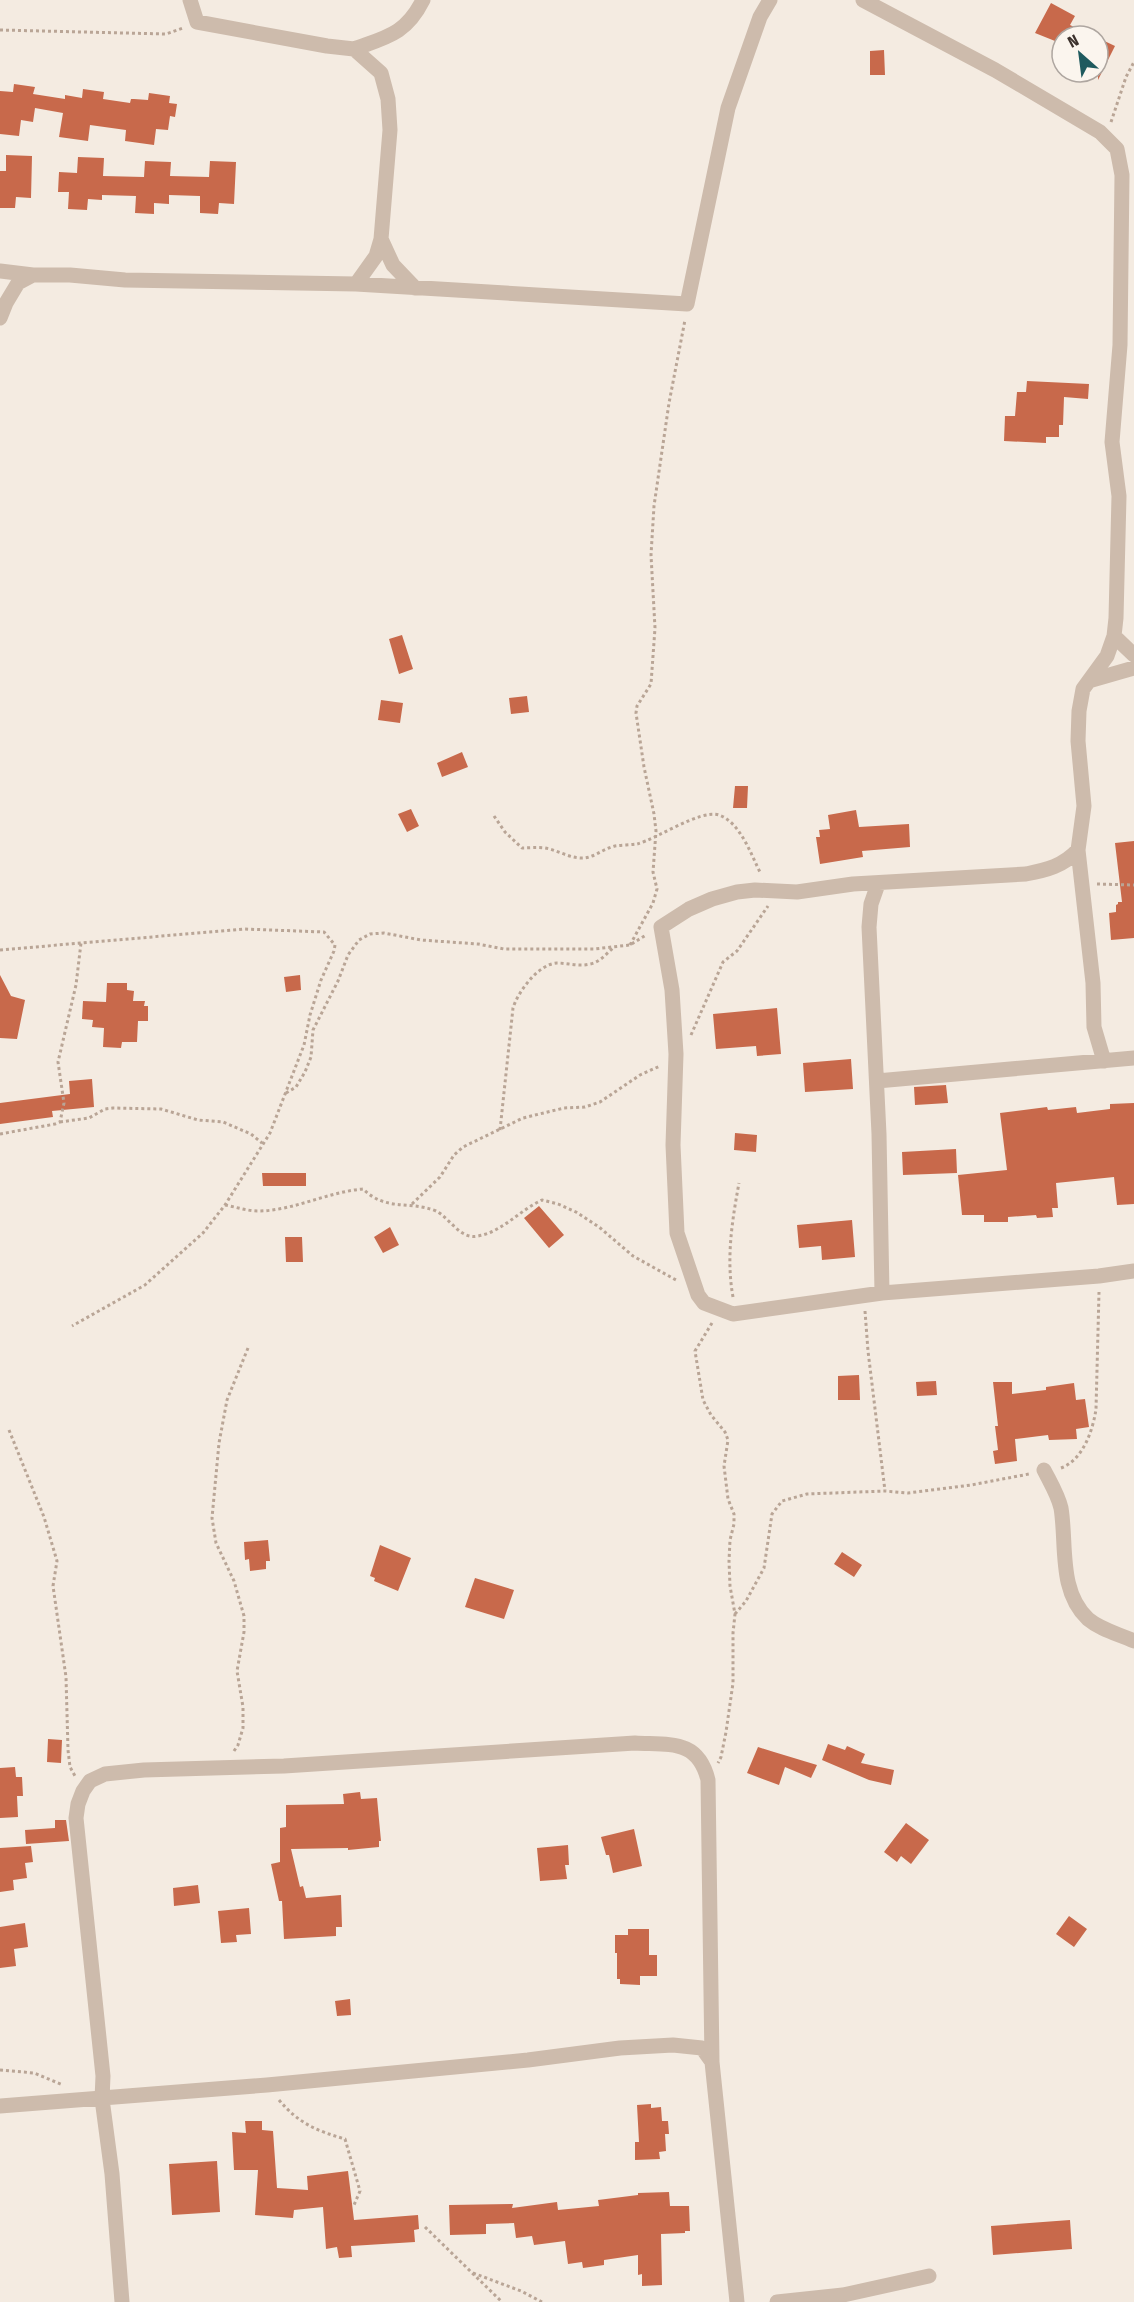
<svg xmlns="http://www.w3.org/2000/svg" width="1134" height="2302" viewBox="0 0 1134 2302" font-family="'Fira Sans Condensed',sans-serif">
  <rect width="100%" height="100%" fill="#f4ebe1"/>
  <path fill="#c8694b" d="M1051,3l24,13 -5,9 23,11h-31l-2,7 -25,-10z
    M1098,38l17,8 -17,34z
    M884,50l1,25h-15v-24z
    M14,84l21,3 -2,7 32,5v-4l17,3 1,-9 21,3 -1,7 27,4 1,-4h3l14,1 1,-7 21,3 -1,7 8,1 -2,13 -5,-1 -2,14 -12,-1 -2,16 -29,-4 1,-11 -36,-5 -2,16 -29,-4 4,-24 -28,-5 -2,14 -12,-2 -2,16 -19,-2v-43l13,1z
    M6,155l26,1 -1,42 -15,-1 -1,11h-15v-37h6z
    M78,157l26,1 -1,18 41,1 1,-16 26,1 -1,14 39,1 1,-16 26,1 -2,42 -15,-1 -1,11 -18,-1v-17l-31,-1v9l-15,-1v11l-19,-1 1,-17 -34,-1v5l-14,-1 -1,11 -19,-1 1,-17h-11l1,-20 18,1z
    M1027,381l62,3 -1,15 -24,-2 -1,28h-4v12h-13v6l-42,-2 1,-25h10l2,-24h9z
    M402,635l11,34 -14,5 -10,-35z
    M527,696l2,16 -18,2 -2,-16z
    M381,700l22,3 -3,20 -22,-3z
    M462,752l6,15 -26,10 -5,-14z
    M735,786h13l-1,22h-14z
    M411,809l8,17 -12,6 -9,-18z
    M856,810l3,17 50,-3 1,23 -48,4 1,6 -43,7 -4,-27h4l-1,-7 11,-1 -2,-14z
    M1134,841v97l-23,2 -2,-27 7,-1v-7l2,-1v-2h4l-7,-59z
    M0,975l11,21 14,4 -8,39 -17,-1z
    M300,975l1,15 -15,2 -2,-15z
    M107,983h20v7l7,1 -1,10h12l-1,5h4v15h-10l-1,21h-15l-1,6 -18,-1 1,-19 -12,-1 1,-7 -11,-1 1,-18 23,1z
    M777,1008l4,46 -24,2 -1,-10 -40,3 -3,-35z
    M851,1059l2,30 -48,3 -2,-29z
    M92,1079l2,28 -42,4 1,6 -53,7v-21l70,-9 -1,-13z
    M946,1085l2,18 -33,2 -1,-18z
    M1134,1103v101l-17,1 -3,-28 -58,6 2,25h-6l1,9 -16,1 -1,-3 -28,2v5h-24v-7h-22l-4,-40 49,-5 -7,-57 47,-6 1,3 28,-3 1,6 33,-4v-5z
    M735,1133l22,2 -1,17 -22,-2z
    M956,1149l1,24 -54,2 -1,-23z
    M262,1173h44v13h-43z
    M539,1206l25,29 -15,13 -25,-30z
    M852,1220l3,37 -33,3 -1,-14 -22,2 -2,-23z
    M390,1227l9,18 -16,8 -9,-16z
    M285,1237h17l1,25h-17z
    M859,1375l1,25h-22v-24z
    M936,1381l1,14 -20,1 -1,-14z
    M993,1382h19v12l34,-4v-3l28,-4 2,17 9,-1 4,28 -13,2 1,10 -28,1 -1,-5 -33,4 2,22 -22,3 -2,-13 5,-1 -3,-24h3z
    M268,1540l2,21h-4v8l-16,2 -1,-12 -4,1 -1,-18z
    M380,1545l31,13 -13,33 -24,-10 1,-3 -5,-2z
    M842,1552l20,13 -8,12 -20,-13z
    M475,1578l39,12 -10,29 -39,-12z
    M48,1739l14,1 -1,23 -14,-1z
    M828,1744l17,6 2,-4 18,8 -4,9 33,7 -3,15 -22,-5 -47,-20z
    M758,1747l16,5 43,13 -6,13 -26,-11 -6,18 -32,-12z
    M15,1767l1,10h6l1,19h-6l1,21 -18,1v-50z
    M360,1792l1,7 16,-1 4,43h-2v6l-31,3v-2l-57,1 9,38 3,-1 3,12 35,-3 1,32h-6v9l-52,3 -2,-38h-3l-8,-37 9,-2v-34l6,-1v-22l58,-1 -1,-10z
    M55,1820h11l3,21 -43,3 -1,-14 30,-2z
    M906,1823l23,17 -18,24 -10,-8 -4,6 -13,-10z
    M634,1829l8,37 -29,7 -4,-18h-3l-5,-18z
    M568,1845l1,20h-4l2,14 -27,2 -3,-33z
    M31,1846l2,16 -8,1 2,15 -14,2 1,10 -14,2v-44z
    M198,1885l2,18 -26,3 -1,-18z
    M249,1908l2,26 -15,1 1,7 -16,1 -3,-32z
    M1069,1916l18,13 -13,18 -18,-13z
    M25,1923l3,24 -14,2 2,17 -16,2v-41z
    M628,1929h21v26h8v21h-17v9l-20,-1v-5h-3v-26h-2v-18h13z
    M350,1999l1,16 -14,1 -2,-15z
    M651,2104v4l10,-1 1,14h6l1,13h-4l1,17 -7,1 1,7 -25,1v-18h4l-2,-37z
    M245,2121h17v9l11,1 4,57 31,2 -1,-14 41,-5 6,49 64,-5 1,14 -5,1 1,12 -64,4 1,11 -13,1 -2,-11 -11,2 -3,-42 -29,3 -1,8 -38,-3 3,-45h-24l-2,-38 14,1z
    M217,2161l3,51 -48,3 -3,-51z
    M669,2192l1,14h19l1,25h-5v2l-24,1 1,51 -20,1v-12l-4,1v-20l-34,5v5l-21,3 -1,-6 -14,2 -3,-23 -31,4 -2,-9 -16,2 -2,-15 -28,1v10l-36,1 -1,-30 64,-1 -1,4 45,-6 1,8 41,-4 -1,-6 40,-5v-2z
    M1070,2220l2,29 -79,6 -2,-29z"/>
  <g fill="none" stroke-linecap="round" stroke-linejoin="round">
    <path stroke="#b9a596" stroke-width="3" stroke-dasharray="3 3" stroke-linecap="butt" d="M0,30l166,4 17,-6
      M1111,122l15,-45 8,-15
      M494,816l11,16 17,16c7,0 15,-1 23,0 12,2 22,9 35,10 13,1 22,-9 35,-12 7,-1 15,-1 22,-2 20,-5 63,-35 82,-29 22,8 32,40 42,59
      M1097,884l37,1
      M630,945l23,-42 4,-14 -4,-17 3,-41 -2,-17 -10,-47 -8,-54 1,-7 14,-22 4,-56 -4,-73 3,-49 15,-103 16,-83
      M0,950l244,-21 80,3 11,13 -1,6 -13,29 -11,35 -6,30 -34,88 -45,72 -22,28 -58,52 -73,41
      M691,1035l32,-73 14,-11 31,-45
      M286,1093l10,-6 9,-15 6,-15 2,-27 25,-49 10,-26 11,-15 11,-6 14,-1 37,7 57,4 26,5h90l36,-4 16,-10
      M60,1122l29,-4 16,-9 8,-1 48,1 37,11 25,2 28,12 11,9
      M500,1130l13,-122c5,-16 25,-44 44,-45 11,0 22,4 33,1 10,-2 16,-10 23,-16
      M0,1134l55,-10 5,-2 4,-19 -6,-41 18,-77 5,-42
      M412,1204l28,-27 14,-22 9,-8 60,-29 41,-10 21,-1 15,-5 40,-27 20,-9
      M225,1205c11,2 22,6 33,6 35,0 69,-19 105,-22 24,23 45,11 73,22 14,7 24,29 42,25 24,-4 42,-26 64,-36l16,4 18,8 23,15 34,29 43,24
      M733,1297c-7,-38 -1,-76 6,-114
      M865,1311l3,40 17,140
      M712,1323l-17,28 8,49 8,15 14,17 3,8 -4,26 4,33 6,15v10l-4,16 -1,21 1,25 5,28 -2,19v50l-7,49 -5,25 -3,6
      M9,1430l35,87 13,44 -4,25 13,91 2,73 2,17 5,9
      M1061,1468c22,-8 32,-38 35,-59l3,-117
      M735,1614l11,-13 18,-33 8,-54 10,-13 25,-7 78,-3 23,2 63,-8 58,-11
      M234,1751l4,-6 5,-17v-21l-6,-36 7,-39v-16l-10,-35 -18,-38 -4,-25 7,-75 8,-43 21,-52
      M0,2070l34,3 29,12
      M279,2100c19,23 38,31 66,39l15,52 -6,14
      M425,2227l77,75
      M473,2273l48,18 21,11"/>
    <path stroke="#cdbbac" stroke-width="15" d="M190,0l7,22 130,24 27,3 27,24 7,26 2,31 -9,109 -5,17 -20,28
      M863,0l132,70 105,62 17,17 5,26 -2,170 -8,97 7,54 -3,122 -2,18 -7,20 -24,33 -4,22 -1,30 6,65 -6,44 15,133 1,44 10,34
      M354,49c33,-12 52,-15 69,-49
      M381,239l12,26 22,23
      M0,271l33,4
      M0,318l6,-15 12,-20 15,-8h37l55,5 231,4 331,20 41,-196 32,-91 10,-17
      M1114,636l20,19
      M1092,680l42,-12
      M1078,850c-15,16 -31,20 -52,24l-173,10 -56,8 -42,-2 -18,2 -25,7 -23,10 -28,18 11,63 4,64 -3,91 4,88 21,62 6,8 29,11 149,-21 217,-17 35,-5
      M878,884l-7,20 -2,23 10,207 3,159
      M877,1081l257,-23
      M1044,1470c6,12 14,25 17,38 6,36 -3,83 27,111 13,11 31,15 46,22
      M0,2106l267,-21 261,-25 92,-12 53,-3 29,3 10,14 25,240
      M122,2302l-10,-128 -10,-75 1,-23 -27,-258 2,-14 5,-13 7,-10 15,-7 39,-4 140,-4 351,-23c35,2 63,-4 73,37l4,282
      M777,2302l66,-7 86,-19"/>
  </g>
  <g transform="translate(1080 54) rotate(332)"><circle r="28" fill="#fbf5ee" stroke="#aea6a0" stroke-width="1.5"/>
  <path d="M0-4.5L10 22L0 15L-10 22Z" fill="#1f5a5e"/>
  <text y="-9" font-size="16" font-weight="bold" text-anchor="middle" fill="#3b302b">N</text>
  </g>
</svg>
